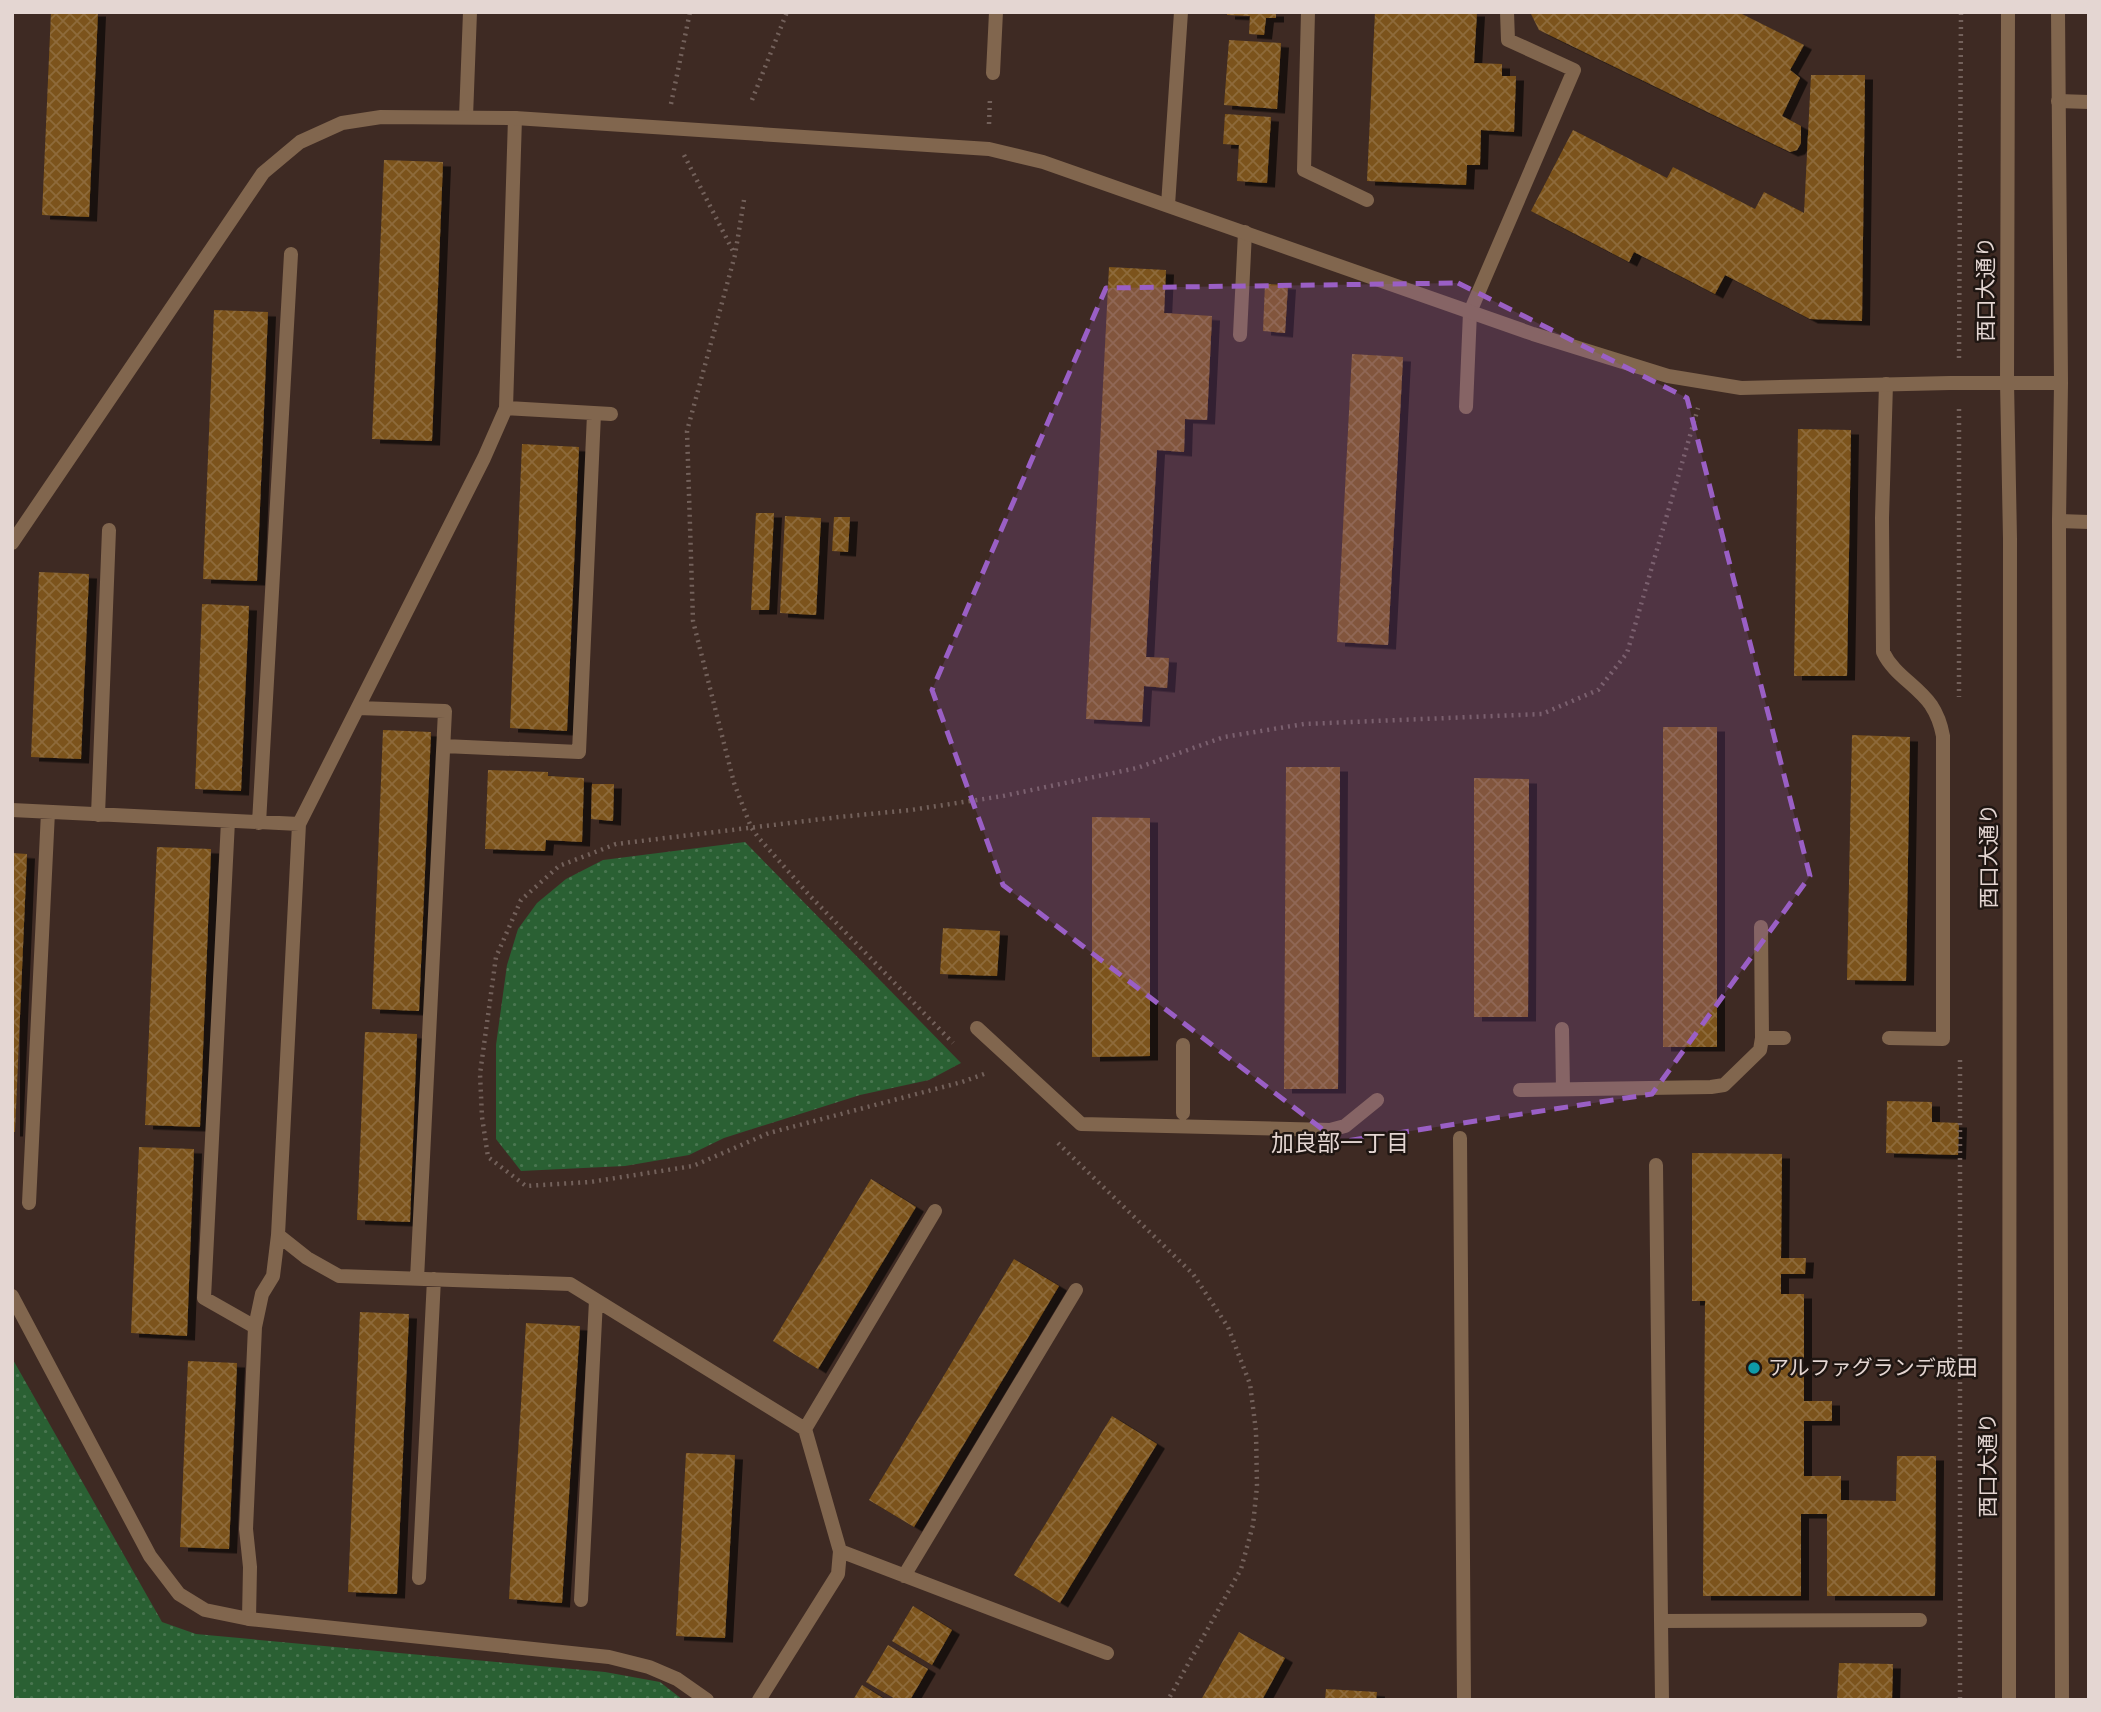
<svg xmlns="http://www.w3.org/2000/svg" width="2101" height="1712" viewBox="0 0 2101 1712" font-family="'Libre Baskerville','Noto Sans JP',serif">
  <defs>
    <pattern id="park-dots" width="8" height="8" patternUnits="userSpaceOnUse" patternTransform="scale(1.75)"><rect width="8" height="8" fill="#2a6033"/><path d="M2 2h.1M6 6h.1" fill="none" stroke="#497650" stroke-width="1.8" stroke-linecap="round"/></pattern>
    <pattern id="building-cross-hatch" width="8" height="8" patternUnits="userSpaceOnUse" patternTransform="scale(1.75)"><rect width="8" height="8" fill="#7b531a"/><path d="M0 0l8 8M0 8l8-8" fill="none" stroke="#8e6b3a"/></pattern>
    <filter id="shadow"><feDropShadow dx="8" dy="4.5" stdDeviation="0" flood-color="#0009"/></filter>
  </defs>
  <rect width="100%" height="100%" fill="#3e2a23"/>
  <path fill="url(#park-dots)" d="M745,842l216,221 -32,17 -69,15 -136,43 -35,17 -64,11 -104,5 -25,-32v-94l11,-80 11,-36 19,-26 29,-24 37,-19z
    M12,1358l150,264 34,12 409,38 55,10 23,18h-671z"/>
  <path fill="url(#building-cross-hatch)" filter="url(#shadow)" d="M51,12h47l-9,205 -47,-2z
    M1227,12h49v6h-10l-2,17 -15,-1 1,-18 -23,-1z
    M1375,12h102l-3,51 28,1v12h14l-2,56 -33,-2 -1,35h-13l-1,20 -99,-4z
    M1530,12h208l66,33 -14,25 10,8 -18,38 19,10v17l-4,7 -7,2 -251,-122z
    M1229,40l52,3 -4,66 -53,-4z
    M1811,75h54l-3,246 -52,-2 -85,-44 -10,19 -81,-42 -5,10 -98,-51 42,-81 94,48 6,-11 82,42 9,-17 40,21z
    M1225,114l46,3 -4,66 -30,-2 2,-36 -16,-1z
    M384,160l59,2 -11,279 -60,-2z
    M1109,267l57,3 -2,43 48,3 -5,104 -22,-1 -1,33 -27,-2 -11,207 23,1 -2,30 -23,-2 -2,36 -56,-3z
    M1265,284l23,1 -3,48 -22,-2z
    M214,310l54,2 -11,269 -54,-2z
    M1352,354l51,3 -15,288 -51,-3z
    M1798,429l53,1 -4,246h-53z
    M522,444l57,3 -12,284 -57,-3z
    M756,513h18l-5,97h-18z
    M785,516l36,2 -5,97 -36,-2z
    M834,517h16l-2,35 -16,-1z
    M39,572l50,2 -8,185 -50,-2z
    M202,604l47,2 -8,185 -46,-2z
    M1663,727h54v320h-54z
    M383,730l48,2 -12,279 -47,-2z
    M1852,735l58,2 -4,244 -59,-1z
    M1286,767h54l-2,322h-54z
    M488,770l60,2v4l36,2 -2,64 -36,-2 -1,11 -60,-2z
    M1474,778l55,1 -1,238h-54z
    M592,784h22l-1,37 -22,-2z
    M1092,817l58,1v238l-58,1z
    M157,847l54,2 -11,278 -55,-2z
    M12,853l15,1 -12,278h-3z
    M943,928l57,3 -3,45 -57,-2z
    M365,1032l52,2 -7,188 -53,-2z
    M1887,1101l45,1v20l27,1 -1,32 -72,-2z
    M139,1147l55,2 -7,187 -56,-3z
    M1692,1153l90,1 -1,104h25l-1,16h-24v20h23v107h28v20h-28v55h37v24l55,1 1,-45h39l-1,140h-108v-82h-26v82h-98l2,-295h-13z
    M871,1179l45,28 -98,162 -45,-28z
    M1014,1259l45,27 -145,241 -45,-27z
    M360,1312l49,2 -12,280 -49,-2z
    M526,1323l54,3 -18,277 -53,-4z
    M188,1361l49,2 -8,186 -49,-2z
    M1112,1416l45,28 -97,159 -46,-28z
    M686,1453l49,2 -10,183 -49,-2z
    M913,1606l39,24 -20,35 -40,-24z
    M1239,1632l46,26 -23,42h-61z
    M888,1645l40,24 -18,31h-13l-31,-18z
    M1839,1663l54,1 -1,36h-55z
    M862,1685l24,15h-33z
    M1326,1689l51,3 -1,8h-51z"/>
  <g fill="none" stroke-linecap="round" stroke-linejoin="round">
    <path stroke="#73615b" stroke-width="4.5" stroke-dasharray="2 5" stroke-linecap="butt" d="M752,100l35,-88
      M671,104l19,-92
      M989,124l1,-26
      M684,155l50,98
      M744,200l-9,55 -48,176 6,190 41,162 17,44 7,10 53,60 142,146
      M1959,358l2,-346
      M1959,409v288
      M1960,1060v640
      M984,1074l-22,8 -193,51 -76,33 -103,16 -64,4 -38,-29 -6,-40 -2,-43 16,-117 25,-57 38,-34 57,-22 223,-27 72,-7 92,-14 134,-28 87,-31 80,-13 238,-10 56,-24 29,-37 71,-245
      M1058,1143l135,131 35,53 22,57 6,47 1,55 -4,39 -12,44 -73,131"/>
    <path stroke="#81664e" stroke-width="14" d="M1308,12l-4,158 63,30
      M2058,101l31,1
      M466,117l4,-105
      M515,118l-9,290 -22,50 -185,366 -21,411 29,23 32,18 231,8 235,145 35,122 -2,23 -79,126
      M1240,335l5,-103
      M1886,384l-4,134 1,134c11,23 34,33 48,53 6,9 10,20 12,31v303l-54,-1
      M1466,407l4,-95 104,-242 -66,-30 -1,-28
      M506,408l105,6
      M2059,521l30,1
      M358,708l87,3 -28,568
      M444,746l135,6 15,-338
      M12,810l287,14
      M98,815l11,-285
      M228,821l-24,477 51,29
      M259,823l32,-569
      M977,1028l104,96 249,6 15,-4 32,-26
      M1562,1029l1,60
      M1762,1038h22
      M1520,1090l191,-3 13,-2 36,-35 2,-12 -1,-111
      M1183,1113v-68
      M1460,1138l4,562
      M1656,1165l5,456 259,-1
      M29,1203l19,-391
      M805,1429l130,-218
      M840,1551l267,102
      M904,1576l172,-286
      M419,1578l15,-299
      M581,1600l15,-300
      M249,1619l1,-52 -4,-38 9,-202 7,-33 11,-18 5,-41
      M1661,1621l1,79"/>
    <path stroke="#81664e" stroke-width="14" d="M993,73l3,-61
      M1168,205l13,-193
      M12,1296l138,260 29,38 26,16 44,9 360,38 40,10 28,12 30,21"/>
    <path stroke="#81664e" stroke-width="14" d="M2008,12l-1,370 3,157 -1,1161
      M2058,12l3,371 -2,138 3,1179
      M12,543l251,-370 37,-31 42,-19 39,-6 134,1 474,31 54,13 490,172 135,42 73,12 209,-5h111"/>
  </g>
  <path fill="#9a5fc5" fill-opacity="0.2" stroke="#9a5fc5" stroke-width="5" stroke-dasharray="14 9" stroke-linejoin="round" d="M1458,283l229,115 123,478 -158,218 -313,48 -336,-257 -71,-195 174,-402z"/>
  <circle fill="#0f9aa8" stroke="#1f1612" stroke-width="2.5" cx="1754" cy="1368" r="7"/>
  <g text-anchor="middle" stroke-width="5" stroke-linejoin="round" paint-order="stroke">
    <g font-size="21" fill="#e4d6d2" stroke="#1f1612">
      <text transform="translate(1986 289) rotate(-90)" y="7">西口大通り</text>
      <text transform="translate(1989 856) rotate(-90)" y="7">西口大通り</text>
      <text transform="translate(1988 1465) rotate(-90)" y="7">西口大通り</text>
    </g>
    <g font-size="21" fill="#e4d6d2" stroke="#1f1612" text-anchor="start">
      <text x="1768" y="1375">アルファグランデ成田</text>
    </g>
    <g font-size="23" fill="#e4d6d2" stroke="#1f1612">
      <text x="1340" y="1151">加良部一丁目</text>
    </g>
  </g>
  <rect width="2101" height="1712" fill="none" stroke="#e4d6d2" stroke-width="28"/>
</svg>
